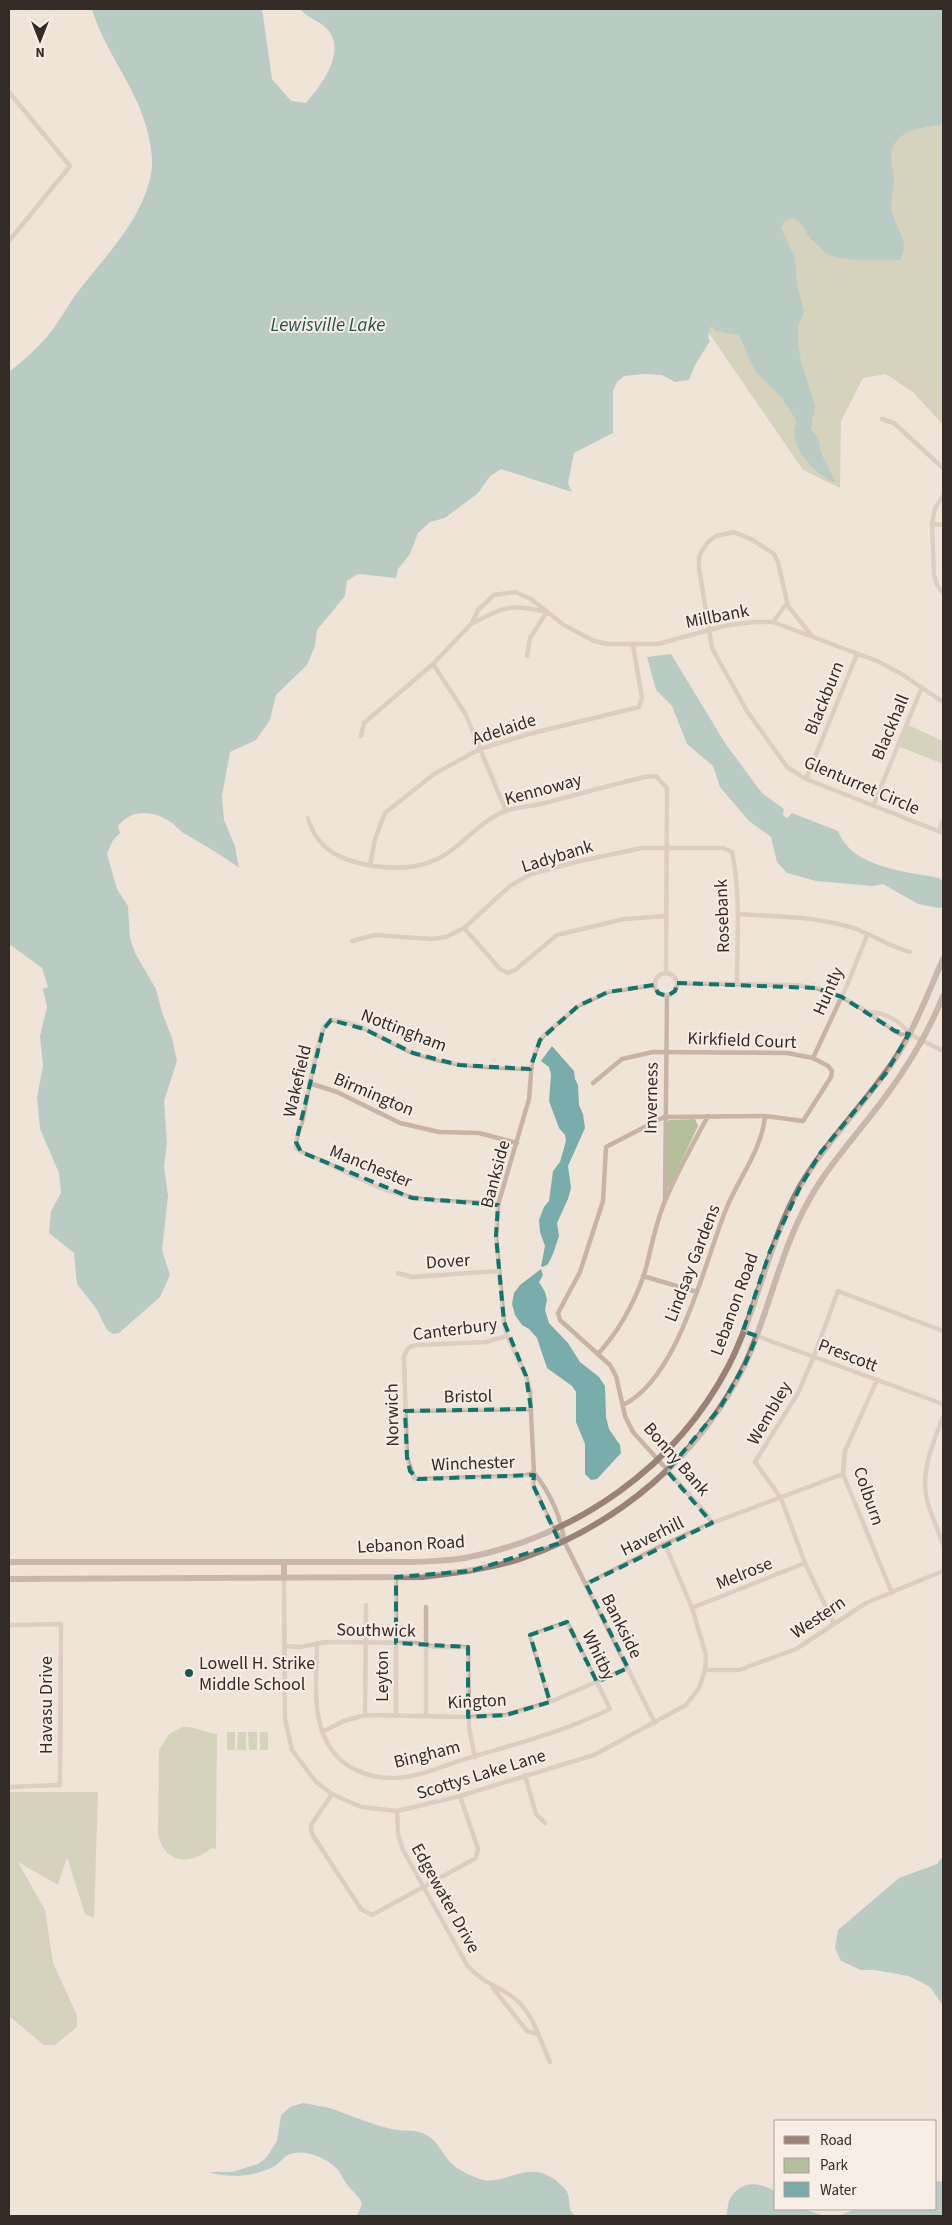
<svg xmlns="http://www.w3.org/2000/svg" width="952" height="2225" viewBox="0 0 952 2225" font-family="'Source Sans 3',sans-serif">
  <rect width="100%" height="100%" fill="#f0e4d9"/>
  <path fill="#b4bf9a" d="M943,9v416l-29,-32 -28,-19 -23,4 -22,43 -1,67 -37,-18 -134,-195z
    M908,725l35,16v23l-43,-17z
    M695,1119l3,7 -28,59 -3,3v-64l2,-4z
    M183,1727c13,-1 22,6 34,7l-1,115 -5,-1c-20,18 -47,16 -53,-14l1,-84 10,-16z
    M227,1732h8v18h-8z
    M238,1732h8v18h-9z
    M248,1732h9v18h-8z
    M260,1732h8v18h-8z
    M9,1792h89l-4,126 -9,-4 -18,-57 -9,28 -40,-23 27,48 8,53 24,52v12l-22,18h-11l-35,-29z"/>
  <path fill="#79adac" d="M92,9h170l10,70 19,22 15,2c14,-16 41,-51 22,-73 -7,-9 -20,-11 -28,-21h643v115c-18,4 -45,4 -51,26 -3,9 2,21 2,31 -1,12 -5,21 -1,34 5,16 17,27 7,45 -17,0 -65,3 -77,-9 -3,-4 -11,-11 -13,-13 -7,-10 -6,-14 -18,-20l-7,3 -4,7 14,30 2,26 7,28 -6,15v16l3,18 14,45 -4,23 7,9 3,15 14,28 -2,1c-18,-9 -39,-30 -39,-51 0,-4 2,-6 2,-11l-14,-22 -27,-27 -16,-36 -23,-4 -5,-5 -3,11 2,4 -15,24 -6,15 -14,2 -13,-7 -17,-1 -21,2 -7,6 -4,9v42l-39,20 -6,30 4,9 -71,-23 -11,7 -12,17 -13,10 -20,15 -15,4 -12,11 -8,21 -12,15 -2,9 -38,-4 -11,7 -2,15 -28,34 -2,16 -8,19 -31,30 -6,25 -14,20 -26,12 -8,44 2,24 11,26 4,22c-17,-13 -34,-22 -52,-33 -7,-3 -11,-10 -18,-14 -17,-11 -38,-12 -51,5l2,7 -7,7 -6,14 10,35 11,17 2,32 5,15 21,36 6,23 10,26 5,23 -13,40 3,42 -3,23 4,30 -6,54 8,25 -10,22 -41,36 -6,1 -6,-4 -11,-22 -19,-24 -3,-31 -25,-20 2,-22 10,-18 -2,-20 -19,-44 -3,-32 6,-31 -3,-30 7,-29 -4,-18 5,-2 -6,-19 -33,-24v-572c14,-11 30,-25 41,-39 11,-14 19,-30 30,-44 27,-35 62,-69 71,-115 3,-15 -1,-34 -5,-48 -12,-42 -42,-76 -54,-117z
    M671,654l54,89 37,50 22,16 -1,6 4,3 5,-5 46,18c14,37 67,40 101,47l4,4v25l-5,1 -20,-4 -35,-20 -11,2 -56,-5 -29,-8 -10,-11 -6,-25 -22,-16 -29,-34 -7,-21 -26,-22 -15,-38 -16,-16 -9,-33z
    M552,1046l22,25 1,8 3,6 1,20 4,9 2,14 -17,38 3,22 -3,11 -11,24 2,13 -6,18 -5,10 -5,3 -2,-1 4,-20 -5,-14 -1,-12 5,-13 5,-6 4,-30 7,-9 6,-21 -1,-6 -6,-7 -10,-27 2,-26 -2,-8 -8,-6z
    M541,1269l2,6 -4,7 6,10 2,8 -2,10 4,13 19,20 12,19 19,15 6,9 1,31 3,12 11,16 1,8 -24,26 -6,1 -6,-6v-30l-9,-22v-30l-4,-6 -25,-18 -10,-30 -8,-9 -7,-4 -7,-10 -3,-11 2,-11 6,-8z
    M943,1856v150l-13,-19 -11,-6 -11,-5 -33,-6h-14l-20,-9 -6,-13 3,-18 61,-52 38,-14z
    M303,2103c9,2 20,3 30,6 19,7 38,15 58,20 12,3 25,-1 37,7 10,6 14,17 22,26 8,8 19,13 30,17 25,8 46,-20 74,0 4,3 11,9 13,13 5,10 -1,18 9,24h-219l5,-12c-3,-9 -11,-13 -16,-21 -3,-4 -5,-9 -8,-13 -12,-13 -35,-23 -52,-14 -5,4 -8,9 -15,12 -20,9 -42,10 -63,4h24l26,-8 8,-6 11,-17 4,-26 9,-8z
    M936,2181l7,1v34h-217c2,-5 1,-14 5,-19 12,-17 29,-15 45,-5v17h27l22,7 15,-1 16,-6h80z"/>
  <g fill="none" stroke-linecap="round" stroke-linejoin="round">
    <path stroke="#c8b3a5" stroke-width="4.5" d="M9,92l61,74 -61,75
      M882,419l12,4 49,45
      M943,496l-8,12 -3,16 2,51 3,10 6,8
      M932,524l11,1
      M773,622l14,-19
      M473,623c31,-16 38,-20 73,-11
      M812,636l-24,-30 -10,-44 -4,-8 -23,-15 -17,-7 -18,4 -7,5 -8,11 -2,6v10l13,80 6,11 29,52 40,56 19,12 137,54
      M527,656l3,-18 17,-26
      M433,664l32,49 41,98
      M361,736l3,-13 69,-59 39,-41 6,-13 16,-15 21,-3 16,7 33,26 30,16 14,3h50l66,-18 29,-4h20l104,39 23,12 43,29
      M806,779l51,-125
      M873,806l49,-119
      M308,818c9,33 35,43 65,48 26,3 47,3 70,-10 22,-13 40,-38 65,-46 12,-3 25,-4 37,-7 33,-9 66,-18 100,-26l11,-1 11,12 -1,185
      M939,831l4,-11
      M370,865l5,-26 10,-26 49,-39 46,-25 45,-14 114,-28 3,-9 -9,-53
      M738,914c41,3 78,2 118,15 19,7 34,18 54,23
      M464,928l36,41 8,4 7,-3 42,-35 67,-16 42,-3
      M352,941l23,-6 56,4 15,-2 18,-9 46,-42 21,-12 49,-13 62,-13h81l9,4c9,42 5,88 5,131
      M655 984a11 11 0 1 1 22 0a11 11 0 1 1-22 0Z
      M677,983l119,2 20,3 26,9 26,15 27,19 5,3h9l34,17
      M654,985l-46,7 -30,14 -31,26 -7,8 -8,21 -3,38 -31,106 -2,31 8,86 3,14 19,40 4,16 4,81 -1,12 21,45 10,11 91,182
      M869,1012c14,0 33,9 40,22
      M813,1058l35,-75 19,-48
      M309,1083l28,9 63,31 39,9 40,1 38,10
      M593,1083l29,-24 31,-7 134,1 26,5 15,8 4,5 -1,6 -28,44 -38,-5 -101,1 -58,30 -3,54 -23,71 -22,41 2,7 50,45 6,11 9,40 8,16 74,82 5,9
      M665,1201l2,-205
      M498,1205c-29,-6 -58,-1 -87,-8 -39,-8 -73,-31 -110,-45l-5,-4c-1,-11 5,-20 7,-30 6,-31 11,-62 21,-92l7,-6c29,0 56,23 82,33 38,14 78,15 118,16
      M398,1273l14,4 87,-6
      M643,1276l54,16
      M743,1331l200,73
      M507,1336l-21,6 -68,3c-9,1 -11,3 -14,12l3,100 7,21 4,1 104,-3 12,-3
      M598,1354c20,-22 36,-51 46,-79 7,-24 11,-51 21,-74 12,-29 28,-57 43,-85
      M877,1380l-32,71 -2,23 49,119
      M623,1405c57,-28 81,-143 104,-198 13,-31 35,-58 38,-91
      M405,1411l126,-2
      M943,1417c-10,27 -23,54 -16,83 4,15 11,30 16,44
      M534,1473c15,18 28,45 30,68
      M396,1577v138
      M284,1578l1,141 7,31 24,32 16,12 29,13 36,4 63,-15 134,-41 92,-50 13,-17 6,-18 1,-15 -14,-47 -27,-64
      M586,1584l79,-40 47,-21 131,-49
      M692,1608l113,-45
      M834,1624l-29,-61 -24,-65 -26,-36 43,-69 16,-37 24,-65 105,40
      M9,1625l52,-1 -1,161 -51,2
      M317,1643c0,33 -6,72 11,101 12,23 39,34 64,34 24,0 48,-11 70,-18 50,-15 101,-28 148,-51l-43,-87 -37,13 20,67
      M284,1646l16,1 26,-5 90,1 19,4h33l1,81 6,29
      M705,1670h34l57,-21 70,-46 77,-32
      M365,1715l1,-110
      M426,1716v-109
      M322,1732l22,-11 21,-6 103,2 38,-2 44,-13 78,-34
      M525,1775l11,39 9,9
      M332,1794l-21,31 1,9 49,75 11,6 104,-57 2,-9 -18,-53
      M397,1811l1,23 5,16 64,115c15,18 30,20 47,33 19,14 26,43 36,64
      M493,1988l34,43 10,3"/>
    <path stroke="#9b8277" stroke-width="6" d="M9,1562h405c17,-1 34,-1 51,-4 112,-22 211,-91 264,-193 29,-58 39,-122 71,-179 24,-41 57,-74 85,-113 26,-34 41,-75 58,-114
      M284,1578v-16
      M9,1579l413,-2c33,-4 66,-8 98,-18 97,-33 181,-103 226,-197 24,-53 34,-111 63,-162 22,-39 53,-71 79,-107 22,-30 41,-62 55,-97"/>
  </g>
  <path d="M0 0H952V2225H0ZM677,983l139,5 26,9 53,34 14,3 -23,39 -65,79 -21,35 -30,64 -27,80 14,5 -12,28 -25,44 -53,63 45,52 -126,61 42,84 -31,14 -30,-60 -37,13 20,67 -44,13 -38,2v-70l-72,-4v-66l75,-6 89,-28 -27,-58 1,-10 -116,4 -8,-8 -3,-14 -2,-46 126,-2 -5,-33 -22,-54 -8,-86 2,-31 -86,-7 -111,-46 -5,-10 27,-112 8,-10 33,9 49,24 46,12 71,4 10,-29 38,-34 30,-14 46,-7 4,8 9,3 8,-5z" fill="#f0e4d9" fill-opacity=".55" fill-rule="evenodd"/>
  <path fill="none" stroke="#0f766e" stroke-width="4" stroke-dasharray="10 6" stroke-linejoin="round" d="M677,983l139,5 26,9 53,34 14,3 -23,39 -65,79 -21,35 -30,64 -27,80 14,5 -12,28 -25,44 -53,63 45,52 -126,61 42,84 -31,14 -30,-60 -37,13 20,67 -44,13 -38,2v-70l-72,-4v-66l75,-6 89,-28 -27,-58 1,-10 -116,4 -8,-8 -3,-14 -2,-46 126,-2 -5,-33 -22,-54 -8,-86 2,-31 -86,-7 -111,-46 -5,-10 27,-112 8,-10 33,9 49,24 46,12 71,4 10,-29 38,-34 30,-14 46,-7 4,8 9,3 8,-5z"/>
  <circle fill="#1d5454" stroke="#f8eee5" stroke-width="2" cx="189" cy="1673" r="5"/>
  <g text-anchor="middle" stroke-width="4" stroke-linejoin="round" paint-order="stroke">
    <g font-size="18" fill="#342a26" stroke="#f8eee5">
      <text transform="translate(717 616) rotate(-11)" y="6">Millbank</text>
      <text transform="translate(824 698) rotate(-68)" y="6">Blackburn</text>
      <text transform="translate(890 727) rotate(-67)" y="6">Blackhall</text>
      <text transform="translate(504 729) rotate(-18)" y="6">Adelaide</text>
      <text transform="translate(862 785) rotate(23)" y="6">Glenturret Circle</text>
      <text transform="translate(543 789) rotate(-15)" y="6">Kennoway</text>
      <text transform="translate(557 856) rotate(-17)" y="6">Ladybank</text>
      <text transform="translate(722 916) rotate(-92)" y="6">Rosebank</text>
      <text transform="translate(828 991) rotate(-66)" y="6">Huntly</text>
      <text transform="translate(404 1030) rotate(21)" y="6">Nottingham</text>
      <text transform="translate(742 1040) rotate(2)" y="6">Kirkfield Court</text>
      <text transform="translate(297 1081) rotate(-77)" y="6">Wakefield</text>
      <text transform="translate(374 1094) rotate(23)" y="6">Birmington</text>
      <text transform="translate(651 1098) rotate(-89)" y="6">Inverness</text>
      <text transform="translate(371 1166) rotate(22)" y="6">Manchester</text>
      <text transform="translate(495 1174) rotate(-75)" y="6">Bankside</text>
      <text transform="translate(448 1261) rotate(-4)" y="6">Dover</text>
      <text transform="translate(692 1263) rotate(-69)" y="6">Lindsay Gardens</text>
      <text transform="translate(734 1304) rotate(-70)" y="6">Lebanon Road</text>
      <text transform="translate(455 1329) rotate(-7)" y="6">Canterbury</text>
      <text transform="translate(848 1355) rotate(21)" y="6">Prescott</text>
      <text transform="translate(468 1396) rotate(-1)" y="6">Bristol</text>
      <text transform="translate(769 1413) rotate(-60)" y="6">Wembley</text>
      <text transform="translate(392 1415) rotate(-91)" y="6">Norwich</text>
      <text transform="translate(677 1459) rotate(49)" y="6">Bonny Bank</text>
      <text transform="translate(473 1463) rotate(-2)" y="6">Winchester</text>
      <text transform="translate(869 1496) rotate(71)" y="6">Colburn</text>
      <text transform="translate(652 1536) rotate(-26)" y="6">Haverhill</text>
      <text transform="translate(411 1544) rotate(-3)" y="6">Lebanon Road</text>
      <text transform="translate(744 1573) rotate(-22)" y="6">Melrose</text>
      <text transform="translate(818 1617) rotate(-34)" y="6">Western</text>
      <text transform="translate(622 1626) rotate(63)" y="6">Bankside</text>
      <text transform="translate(376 1630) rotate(1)" y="6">Southwick</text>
      <text transform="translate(599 1655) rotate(64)" y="6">Whitby</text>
      <text transform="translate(382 1676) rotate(-90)" y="6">Leyton</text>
      <text transform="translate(477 1701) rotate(-3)" y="6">Kington</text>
      <text transform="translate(46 1705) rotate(-90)" y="6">Havasu Drive</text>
      <text transform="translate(427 1754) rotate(-14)" y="6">Bingham</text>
      <text transform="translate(481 1774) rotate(-17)" y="6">Scottys Lake Lane</text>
      <text transform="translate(446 1898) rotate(61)" y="6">Edgewater Drive</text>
    </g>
    <g font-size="18" fill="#342a26" stroke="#f8eee5" text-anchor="start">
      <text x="199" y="1669">Lowell H. Strike<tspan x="199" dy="21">Middle School</tspan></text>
    </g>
    <g font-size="19" font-style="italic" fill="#1d5454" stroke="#f8eee5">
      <text x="328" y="331">Lewisville Lake</text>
    </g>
  </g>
  <rect width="952" height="2225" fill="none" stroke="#342a26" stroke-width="20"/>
  <rect x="774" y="2120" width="162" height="90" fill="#f8eee5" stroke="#aaa099"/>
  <rect x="784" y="2136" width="25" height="8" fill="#9b8277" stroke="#aaa099"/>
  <text x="820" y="2145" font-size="15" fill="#342a26">Road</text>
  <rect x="784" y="2158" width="25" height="15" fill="#b4bf9a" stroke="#aaa099"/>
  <text x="820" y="2170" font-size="15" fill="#342a26">Park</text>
  <rect x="784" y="2182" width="25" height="15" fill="#79adac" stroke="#aaa099"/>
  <text x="820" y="2195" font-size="15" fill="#342a26">Water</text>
  <g transform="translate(40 40) rotate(180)" stroke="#f8eee5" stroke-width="4" paint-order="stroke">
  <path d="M0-4L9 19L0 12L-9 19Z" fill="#342a26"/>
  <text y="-8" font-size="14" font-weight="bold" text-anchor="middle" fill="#342a26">N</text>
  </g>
</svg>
